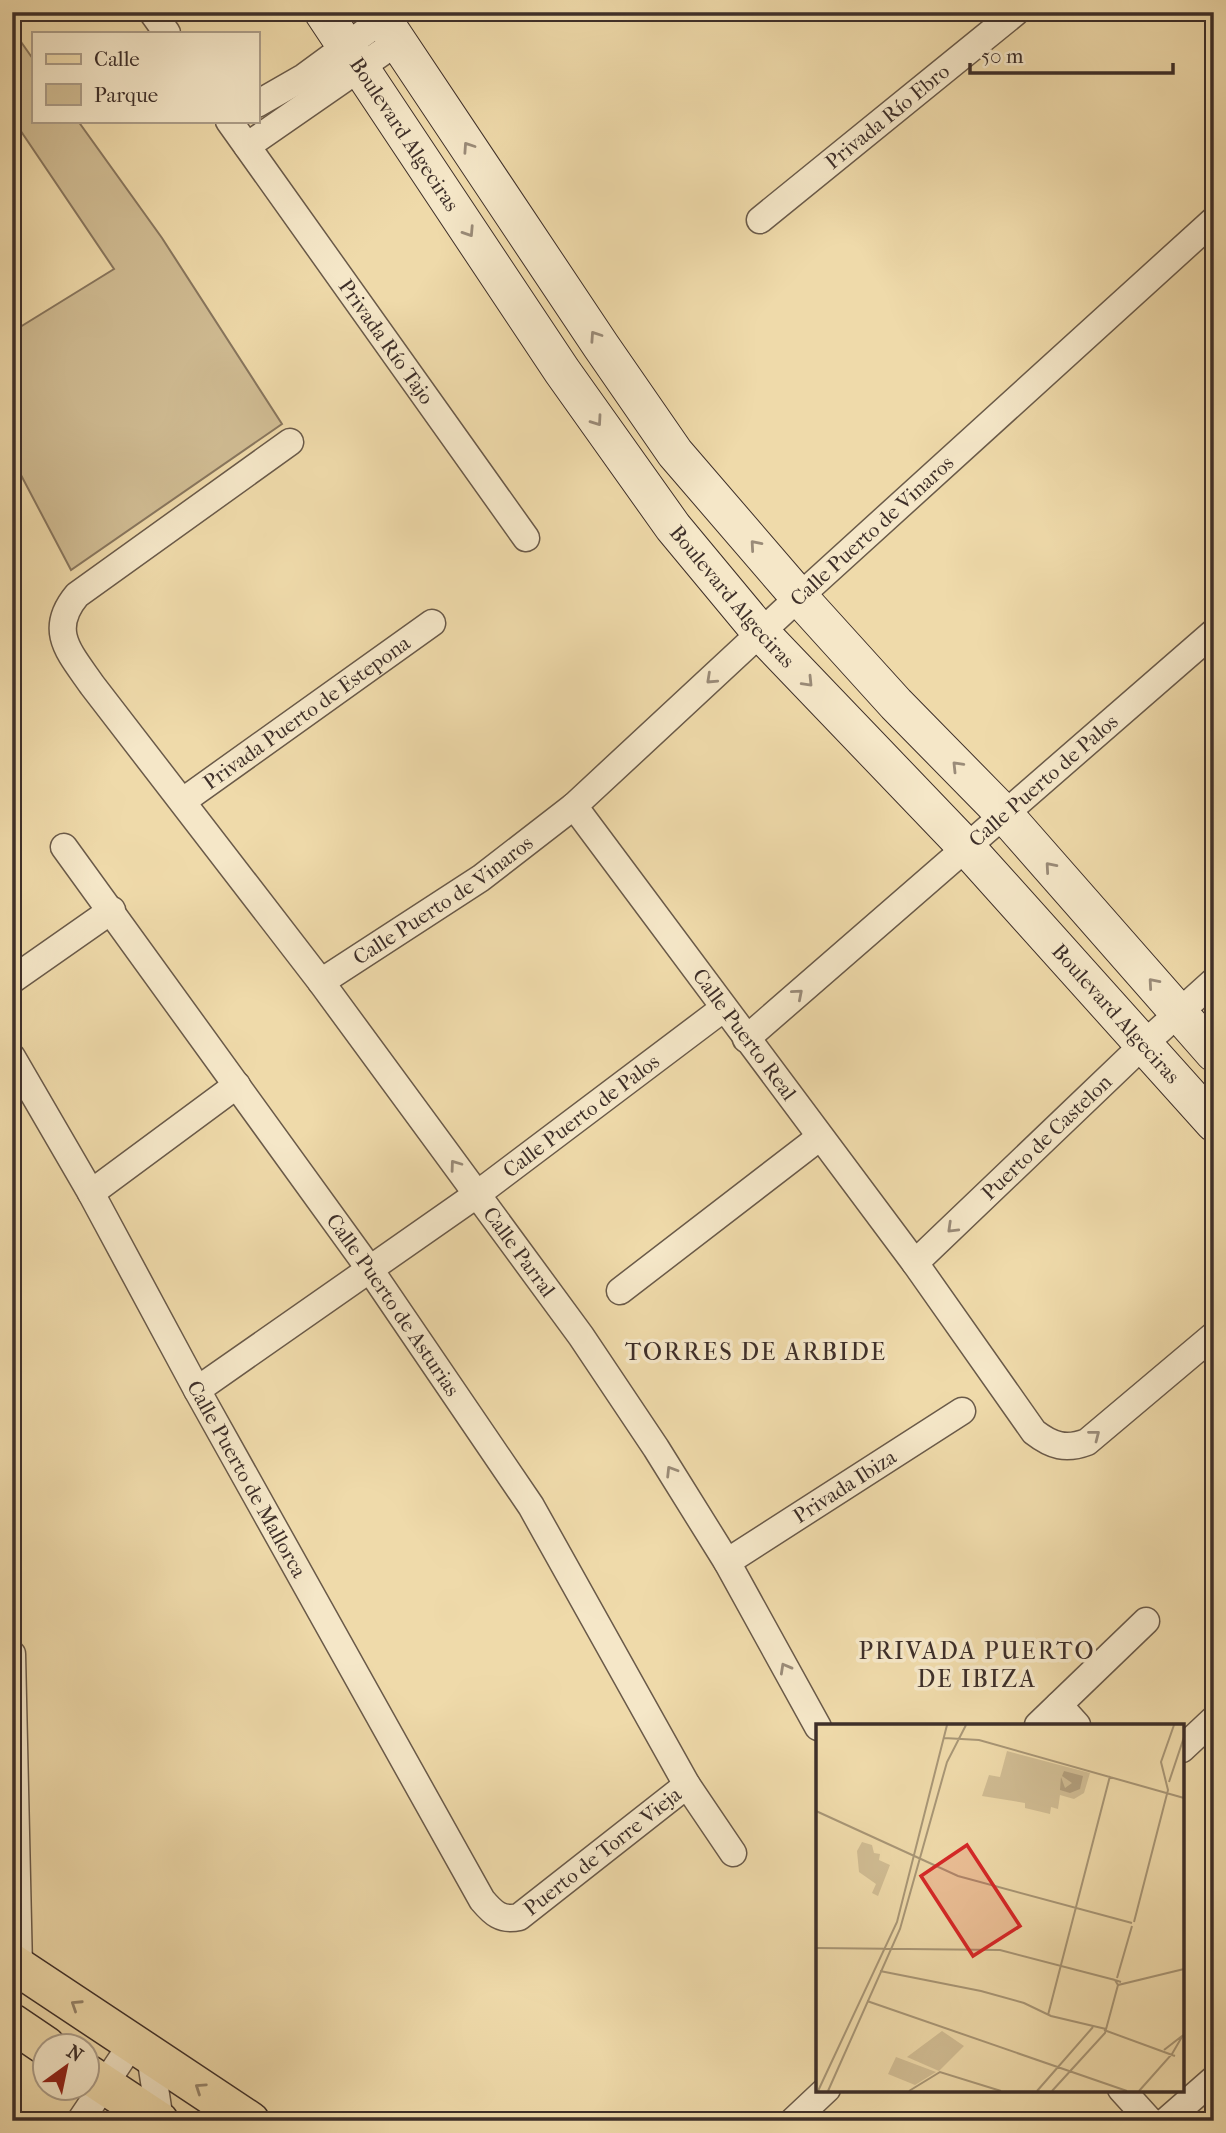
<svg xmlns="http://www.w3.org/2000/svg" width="1226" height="2133" viewBox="0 0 1226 2133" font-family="'IM FELL French Canon',serif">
  <rect width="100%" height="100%" fill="#efdaaa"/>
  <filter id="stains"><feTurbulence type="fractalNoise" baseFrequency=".00286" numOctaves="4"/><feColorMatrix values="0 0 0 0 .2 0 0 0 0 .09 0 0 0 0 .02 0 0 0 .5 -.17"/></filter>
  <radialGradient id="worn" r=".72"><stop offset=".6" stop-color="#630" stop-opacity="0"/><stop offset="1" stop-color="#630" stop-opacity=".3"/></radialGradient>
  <path fill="#d1bd94" stroke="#88765e" stroke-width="2" d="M12,29l21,30v62h45l84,117 120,186 -211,146 -59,-112v-126l102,-63 -102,-151z"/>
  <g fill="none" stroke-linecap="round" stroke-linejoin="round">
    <g stroke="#6a5a49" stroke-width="29">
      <g id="street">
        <path d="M152,12l15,21"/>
        <path d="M257,104l47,-27 79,-58"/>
        <path id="s1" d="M229,121l297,417"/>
        <path d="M247,146l150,-104"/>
        <path id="s2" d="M760,220l256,-208"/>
        <path id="s3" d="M290,442l-213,153c-30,36 -7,58 15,90l229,297 260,354 75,112 71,114 91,165"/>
        <path id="s4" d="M183,801l249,-178"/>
        <path id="s5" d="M574,806l341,457 119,169c18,14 32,18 53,10l127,-107"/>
        <path id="s6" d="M64,847l307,424 160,235 156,279 46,68"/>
        <path d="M12,980l100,-70"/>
        <path id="s7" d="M321,982l160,-104 93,-72 225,-209 415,-377"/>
        <path id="s8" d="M746,1039l468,-407"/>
        <path id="s9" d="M12,1057l79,136 106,197 285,510c11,13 19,21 37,17l168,-132"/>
        <path d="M91,1193l146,-108"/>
        <path id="s10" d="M915,1263l228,-218 71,-64"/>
        <path d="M620,1291l200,-154"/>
        <path id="s11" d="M197,1390l279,-195 248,-187"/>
        <path id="s12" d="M727,1562l235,-151"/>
        <path d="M12,1654l7,314"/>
        <path d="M1059,1705l18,20"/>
        <path d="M1038,1725l108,-104"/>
        <path d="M1182,1749l32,-30"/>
        <path d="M150,2055l10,66"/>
        <path d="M1121,2089l29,32"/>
        <path d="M80,2121l53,-79"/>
        <path d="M793,2121l34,-32"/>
        <path d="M1166,2121l48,-42"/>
      </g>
    </g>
    <g stroke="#3e2f29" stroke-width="39">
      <g id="secondary">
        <path id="s13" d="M323,12l239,359 111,156 88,106 206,215 247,275"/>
        <path d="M378,12l223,334 74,107 124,144 97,107 109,111 209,238"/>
      </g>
    </g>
    <g stroke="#3e2f29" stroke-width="41">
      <path id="primary" d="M12,1963l238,158
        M12,2023l34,23
        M88,2074l71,47"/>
    </g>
    <use href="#street" stroke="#f5e7c8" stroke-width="26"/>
    <use href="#secondary" stroke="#f5e7c8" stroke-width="37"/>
    <use href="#primary" stroke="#efdaaa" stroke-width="38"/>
  </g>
  <defs><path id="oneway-chevron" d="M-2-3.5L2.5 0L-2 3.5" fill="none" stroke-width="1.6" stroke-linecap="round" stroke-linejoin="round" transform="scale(1.75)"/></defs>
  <g stroke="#9a8b78">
    <use href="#oneway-chevron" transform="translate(468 147) rotate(-124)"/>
    <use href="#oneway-chevron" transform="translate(469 232) rotate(57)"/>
    <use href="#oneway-chevron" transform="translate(595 336) rotate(-124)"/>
    <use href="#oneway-chevron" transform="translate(597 421) rotate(55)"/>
    <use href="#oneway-chevron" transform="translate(755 545) rotate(-131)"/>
    <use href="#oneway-chevron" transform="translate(711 679) rotate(137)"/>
    <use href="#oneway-chevron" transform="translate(808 682) rotate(46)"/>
    <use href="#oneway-chevron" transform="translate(957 766) rotate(-134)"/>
    <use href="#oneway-chevron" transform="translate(1050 867) rotate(-131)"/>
    <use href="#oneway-chevron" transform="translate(1153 983) rotate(-131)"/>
    <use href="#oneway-chevron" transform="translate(798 994) rotate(-41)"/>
    <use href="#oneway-chevron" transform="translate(455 1165) rotate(-126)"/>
    <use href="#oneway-chevron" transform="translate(952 1228) rotate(136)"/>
    <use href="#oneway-chevron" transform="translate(1095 1435) rotate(-38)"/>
    <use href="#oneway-chevron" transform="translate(671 1471) rotate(-122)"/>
    <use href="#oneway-chevron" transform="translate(785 1668) rotate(-119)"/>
  </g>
  <g stroke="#96846a">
    <use href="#oneway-chevron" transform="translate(76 2005) rotate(-147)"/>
    <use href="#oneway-chevron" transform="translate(200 2088) rotate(-146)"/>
  </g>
  <g text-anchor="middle" stroke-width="7" stroke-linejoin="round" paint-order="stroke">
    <g font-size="21" fill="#3e2f29" stroke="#f5e7c8">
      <text dy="7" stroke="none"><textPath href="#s2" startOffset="164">Privada Río Ebro</textPath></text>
      <text dy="7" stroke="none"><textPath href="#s13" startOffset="147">Boulevard Algeciras</textPath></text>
      <text dy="7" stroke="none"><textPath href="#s1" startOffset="271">Privada Río Tajo</textPath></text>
      <text dy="7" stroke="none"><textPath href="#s7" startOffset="714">Calle Puerto de Vinaros</textPath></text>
      <text dy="7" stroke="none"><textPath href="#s13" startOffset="714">Boulevard Algeciras</textPath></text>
      <text dy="7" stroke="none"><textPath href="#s4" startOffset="152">Privada Puerto de Estepona</textPath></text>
      <text dy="7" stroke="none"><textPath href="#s8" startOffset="394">Calle Puerto de Palos</textPath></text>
      <text dy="7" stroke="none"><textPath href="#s7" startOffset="147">Calle Puerto de Vinaros</textPath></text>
      <text dy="7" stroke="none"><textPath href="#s13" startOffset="1281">Boulevard Algeciras</textPath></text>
      <text dy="7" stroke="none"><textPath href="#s5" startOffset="285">Calle Puerto Real</textPath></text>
      <text dy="7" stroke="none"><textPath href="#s11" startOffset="472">Calle Puerto de Palos</textPath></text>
      <text dy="7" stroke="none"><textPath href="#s10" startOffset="182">Puerto de Castelon</textPath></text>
      <text dy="7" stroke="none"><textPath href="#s3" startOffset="1074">Calle Parral</textPath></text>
      <text dy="7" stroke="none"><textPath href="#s6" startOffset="564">Calle Puerto de Asturias</textPath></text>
      <text dy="7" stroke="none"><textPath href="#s9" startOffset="483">Calle Puerto de Mallorca</textPath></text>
      <text dy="7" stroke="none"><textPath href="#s12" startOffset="140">Privada Ibiza</textPath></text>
      <text dy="7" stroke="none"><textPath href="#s9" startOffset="1115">Puerto de Torre Vieja</textPath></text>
    </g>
    <g font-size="24" letter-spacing="2" fill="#3e2f29" stroke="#f5e7c8">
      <text x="756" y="1360">TORRES DE ARBIDE</text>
      <text x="977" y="1659">PRIVADA PUERTO<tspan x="977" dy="28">DE IBIZA</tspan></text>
    </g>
  </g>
  <g transform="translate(816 1724)">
    <rect width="368" height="368" fill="#efdaaa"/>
    <path d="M191,27l83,22 -6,20 -10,6 -14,-4 -2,14 -7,-2 -1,7 -25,-6v-5l-43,-7 7,-21 11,2zM46,118l10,3 2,8 6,1 -1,6 11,5 -12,31 -6,-3 4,-9 -17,-12 -2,-21zM126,307l22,15 -25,25 -32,-14zM80,333l40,15 -21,13 -27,-11z" fill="#d1bd94"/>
    <path d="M248,47l19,5 -3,13 -10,4 -10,-3 1,-13 4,11 7,-5 -10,-7z" fill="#b3a07e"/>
    <path fill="none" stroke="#a89676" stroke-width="2" d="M128,14l35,2 205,58M353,58l15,-45M0,87l142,65 174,47M318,198l34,-132 -7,-28 13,-37M0,224l184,2 115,30M64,247l101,20 43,12 27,13 55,13M301,254l15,-52M305,258l-6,-2 3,5 66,-16M51,277l260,90M232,291l62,-239M288,306l71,26M348,326l18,-14M2,367l79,-169 50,-197M12,367l72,-162 47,-167 19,-37M93,367l31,-19 61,19M221,367l56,-64M236,367l53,-58 13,-48M323,367l33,-37 11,-19"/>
    <path fill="#d62828" fill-opacity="0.15" stroke="#d62828" stroke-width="3.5" d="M151,121l53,81 -47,30 -52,-80z"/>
    <rect width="368" height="368" fill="none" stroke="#3e2f29" stroke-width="3.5"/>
  </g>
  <rect width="1226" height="2133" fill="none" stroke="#efdaaa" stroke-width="42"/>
  <rect x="14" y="14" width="1198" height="2105" fill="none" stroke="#3e2f29" stroke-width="3.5"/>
  <rect x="21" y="21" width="1184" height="2091" fill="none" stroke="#3e2f29" stroke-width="2"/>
  <rect x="32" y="32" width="228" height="91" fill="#f5e7c8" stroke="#ac9d88" stroke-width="2"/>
  <rect x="46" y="54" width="35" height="10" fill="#efdaaa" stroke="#ac9d88" stroke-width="2"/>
  <text x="94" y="66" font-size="21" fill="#3e2f29">Calle</text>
  <rect x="46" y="84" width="35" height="21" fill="#d1bd94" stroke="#ac9d88" stroke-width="2"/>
  <text x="94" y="102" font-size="21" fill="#3e2f29">Parque</text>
  <g transform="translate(66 2067) rotate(33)"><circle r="33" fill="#f5e7c8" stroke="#ac9d88" stroke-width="2"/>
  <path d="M0-5L12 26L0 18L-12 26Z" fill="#8f2418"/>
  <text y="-10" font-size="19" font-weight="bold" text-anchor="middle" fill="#3e2f29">N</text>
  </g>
  <path d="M970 63v10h203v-10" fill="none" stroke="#3e2f29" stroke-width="3.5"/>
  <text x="981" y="63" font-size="21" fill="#3e2f29" stroke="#f5e7c8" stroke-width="5" paint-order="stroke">50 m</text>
  <rect width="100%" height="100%" filter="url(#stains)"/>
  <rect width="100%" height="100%" fill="url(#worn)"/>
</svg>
